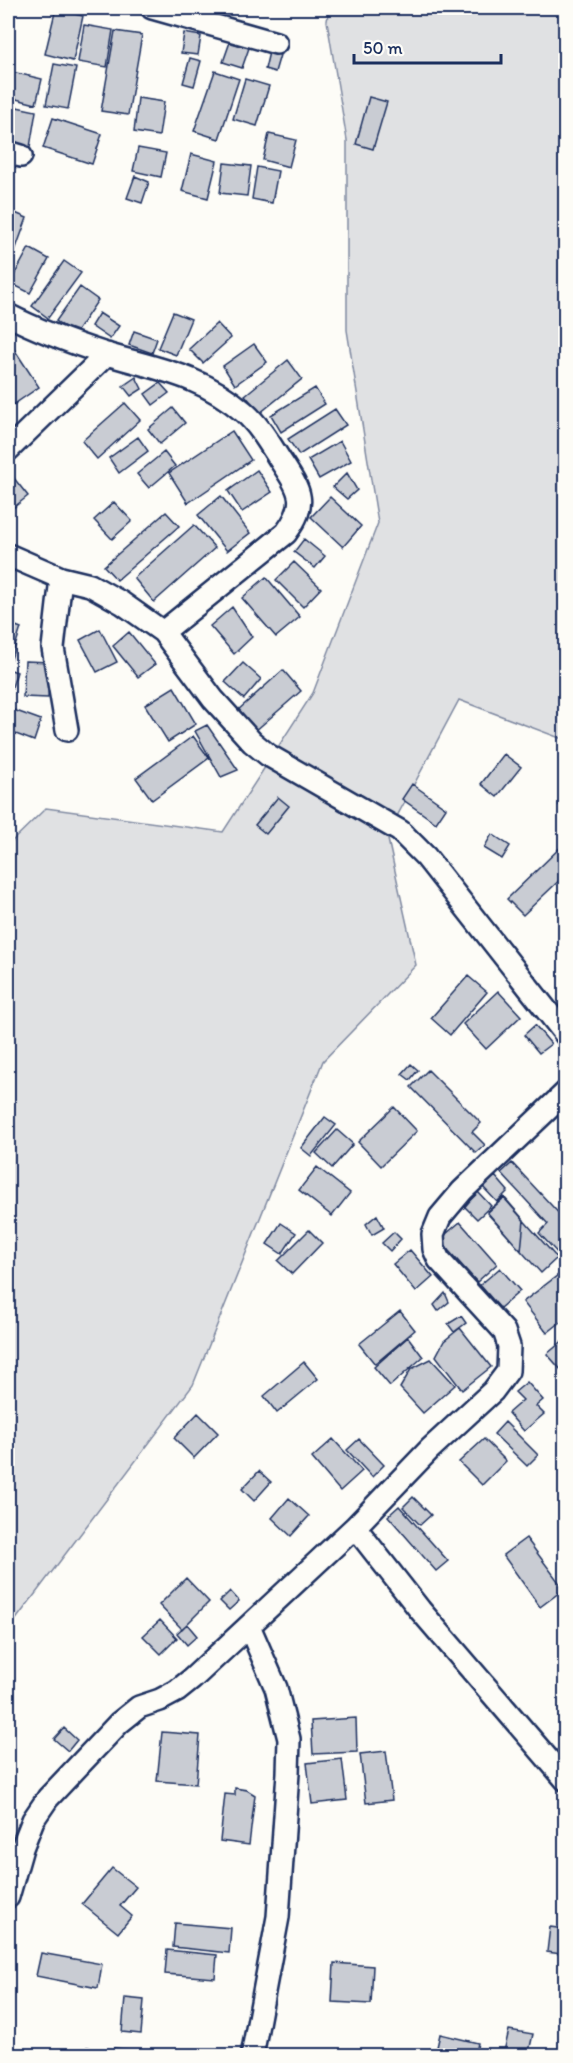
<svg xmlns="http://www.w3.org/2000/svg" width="573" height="2063" viewBox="0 0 573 2063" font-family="Itim,sans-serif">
  <rect width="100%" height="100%" fill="#fdfcf7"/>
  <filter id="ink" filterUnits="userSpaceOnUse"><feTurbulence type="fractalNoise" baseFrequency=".0167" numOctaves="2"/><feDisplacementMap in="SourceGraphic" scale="12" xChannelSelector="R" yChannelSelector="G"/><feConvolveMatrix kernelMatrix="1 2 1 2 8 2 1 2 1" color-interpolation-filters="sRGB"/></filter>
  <g filter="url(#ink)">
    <path fill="#e0e1e3" stroke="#7e88a0" stroke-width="1.5" d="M329,8h236v732l-106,-40 -72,135 29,130 -93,96 -130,324 -185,245v-785l38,-37 177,24 90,-139 65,-170 -31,-193v-190l-20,-119z"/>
    <path fill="#c9ccd3" stroke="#1b2f5e" stroke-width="1.5" d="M56,8h16l-2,5 13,3 -10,45 -28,-7z
      M84,25l29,5 -6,37 -29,-5z
      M115,31l27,4 -14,80 -27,-4z
      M184,33l17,3 -3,19 -17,-2z
      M230,42l19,6 -7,20 -19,-6z
      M269,52l11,3 -5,17 -10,-3z
      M190,58l11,3 -7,25 -11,-3z
      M54,64l22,4 -8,41 -22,-4z
      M8,71l34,8 -6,25 -28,-7z
      M215,71l24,8 -20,60 -25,-8z
      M245,79l24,7 -12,40 -24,-7z
      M369,97l18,5 -14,47 -17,-5z
      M138,98l26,4 -5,34 -25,-4z
      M12,106l24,5 -6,36 -22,-4z
      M53,118l49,16 -10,30 -49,-16z
      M269,134l27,6 -7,27 -26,-7z
      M138,148l28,5 -5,24 -28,-6z
      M191,154l26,7 -9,37 -26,-7z
      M224,163l27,3 -4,30 -27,-3z
      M257,167l21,4 -6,32 -20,-4z
      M135,176l14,6 -7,21 -15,-5z
      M8,210l19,8 -19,52z
      M29,248l20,11 -19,34 -20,-10z
      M64,261l17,12 -33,45 -16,-12z
      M80,287l18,13 -23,34 -19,-13z
      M173,312l18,7 -15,36 -18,-7z
      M99,313l20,13 -9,13 -19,-13z
      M217,323l14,15 -28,25 -14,-14z
      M134,331l23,8 -5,14 -23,-8z
      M254,344l13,18 -32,23 -12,-19z
      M14,349l25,38 -26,18 -5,-8v-43z
      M288,360l14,19 -42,34 -15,-18z
      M136,377l6,12 -11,7 -8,-10z
      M160,383l9,10 -16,12 -8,-11z
      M315,388l10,16 -44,28 -10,-17z
      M125,403l15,17 -43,39 -15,-18z
      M173,408l12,15 -25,21 -12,-15z
      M335,409l11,16 -47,30 -11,-16z
      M232,431l19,29 -63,43 -19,-30z
      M138,437l10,14 -29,22 -10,-15z
      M340,441l11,20 -32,18 -11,-19z
      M164,452l11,14 -26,22 -12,-14z
      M257,470l15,22 -30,20 -14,-21z
      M347,473l10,17 -10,9 -14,-12z
      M13,477l15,19 -20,16v-30z
      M221,496l29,37 -23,18 -29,-36z
      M330,497l31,29 -18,21 -32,-30z
      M114,502l18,19 -20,18 -18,-19z
      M166,512l13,14 -62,54 -13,-14z
      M194,525l21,23 -61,54 -20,-24z
      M304,539l21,17 -10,12 -21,-16z
      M294,562l27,26 -18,19 -27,-27z
      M266,577l34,40 -24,20 -34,-39z
      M232,607l20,30 -18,17 -24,-28z
      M8,623l13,5 -10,31 -3,-1z
      M100,629l17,33 -20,10 -17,-32z
      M129,632l26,32 -17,13 -25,-31z
      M25,661l25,1 -2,36 -25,-1z
      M243,663l18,16 -17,20 -19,-17z
      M8,669l9,3 -9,27z
      M283,670l18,21 -47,41 -17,-21z
      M174,687l22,37 -28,18 -23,-37z
      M8,708l33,12 -7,21 -26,-10z
      M207,725l31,45 -17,7 -26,-46z
      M193,736l16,22 -57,42 -16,-22z
      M504,754l17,13 -24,30 -16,-13z
      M412,784l34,24 -10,15 -34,-24z
      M278,797l11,9 -23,28 -11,-9z
      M566,798v13l-7,-6z
      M492,834l18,12 -8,13 -18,-11z
      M566,842v32l-43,41 -16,-16z
      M468,976l19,16 -37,43 -19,-17z
      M498,991l23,25 -35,33 -23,-25z
      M535,1025l16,19 -12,9 -15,-18z
      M411,1064l7,6 -8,10 -8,-6z
      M428,1070l53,53 -9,9 13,13 -9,8 -65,-66z
      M394,1107l23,24 -36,35 -23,-24z
      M325,1117l11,8 -25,31 -10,-8z
      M337,1130l16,14 -21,24 -16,-15z
      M512,1163l54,58v33l-4,4 -23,-25 9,-9 -47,-51z
      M317,1167l33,26 -18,23 -33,-26z
      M495,1176l13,15 -11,11 -14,-15z
      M478,1192l13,14 -14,13 -13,-13z
      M504,1197l20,23 -3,31 -34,-39z
      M504,1198l53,60 -16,15 -54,-60z
      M377,1215l7,13 -12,7 -6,-11z
      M460,1222l37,42 -20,18 -38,-42z
      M281,1223l15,10 -14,21 -15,-10z
      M309,1230l13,13 -30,31 -14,-13z
      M394,1232l7,7 -11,12 -8,-8z
      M410,1250l23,27 -17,15 -23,-28z
      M500,1268l20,23 -20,17 -20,-23z
      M566,1269v49l-19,15 -24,-31z
      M445,1293l4,9 -11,9 -4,-6z
      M400,1311l15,19 -40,34 -16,-20z
      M461,1316l5,7 -12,9 -6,-8z
      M460,1328l31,39 -29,23 -26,-34 8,-15z
      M408,1337l15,20 -33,29 -16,-19z
      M566,1338v32l-3,2 -16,-18z
      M431,1359l24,26 -32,28 -23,-25 11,-19z
      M304,1362l14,17 -41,34 -13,-17z
      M527,1382l16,18 -7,6 8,8 -20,17 -16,-18 15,-13 -8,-8z
      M198,1413l20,20 -24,25 -20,-20z
      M505,1422l33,33 -11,11 -33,-32z
      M333,1439l29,32 -22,20 -28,-33z
      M359,1439l25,26 -12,12 -25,-27z
      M484,1439l22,22 -24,24 -23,-23z
      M259,1471l12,11 -17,19 -12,-12z
      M413,1497l18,18 -11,10 -17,-18z
      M289,1498l20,18 -18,20 -19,-18z
      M399,1506l49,55 -12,10 -48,-55z
      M526,1538l38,51 -24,18 -37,-52z
      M186,1578l23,24 -27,27 -23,-24z
      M230,1591l9,10 -10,9 -9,-9z
      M160,1620l17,18 -16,16 -18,-18z
      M187,1624l10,12 -10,9 -10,-12z
      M356,1718l1,34 -44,2 -2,-33z
      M64,1728l13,12 -9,11 -14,-12z
      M162,1732l38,3 -4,49 -39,-3z
      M386,1751l6,49 -26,3 -6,-49z
      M342,1759l5,41 -35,4 -5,-41z
      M235,1788l12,2 8,5 -6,50 -29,-4 5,-47 10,1z
      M112,1868l24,19 -16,19 12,10 -14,17 -36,-29z
      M175,1923l56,5 -2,25 -56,-6z
      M550,1927l15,2 -4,25 -14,-2z
      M167,1950l50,5 -2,23 -50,-4z
      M41,1953l61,11 -4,24 -62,-12z
      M334,1963l39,3 -2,38 -39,-2z
      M125,1998l19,2 -3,34 -19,-2z
      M509,2030l24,4 -5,22h-25z
      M440,2034l38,9 -3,13h-40z
      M87,2047l25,5 -1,4h-26z
      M114,2048l27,3 -1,5h-26z"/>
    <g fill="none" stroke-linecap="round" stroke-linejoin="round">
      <g stroke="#1b2f5e" stroke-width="26">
        <path id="minor" d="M152,8l124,35
          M8,152l13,4
          M8,315c31,16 64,28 98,39 51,15 95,21 138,58 16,14 27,34 38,51 19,29 26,40 4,70l-123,99
          M8,450l99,-96
          M8,555l53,23 29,7 32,18 41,29 50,67 39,43 16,13 132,76 26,26 140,178
          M61,578l-8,70 14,82
          M355,1527l65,83 146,170
          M249,1626l27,62 13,51 -1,34 -10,144 -26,139
          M8,1897l14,-49 11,-28 15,-22 71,-75 20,-16 21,-7 17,-9 15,-12 163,-152 75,-78 63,-58 15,-20 1,-25 -5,-15 -65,-71 -5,-11 -1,-15 7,-17 22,-26 104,-99"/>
      </g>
      <use href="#minor" stroke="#fdfcf7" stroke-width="21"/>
    </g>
  </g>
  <rect width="573" height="2063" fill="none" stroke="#fdfcf7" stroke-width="30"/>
  <rect x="15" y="15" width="543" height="2033" fill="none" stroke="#1b2f5e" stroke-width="2" filter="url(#ink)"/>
  <path d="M354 54v9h147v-9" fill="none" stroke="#1b2f5e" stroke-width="3"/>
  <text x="363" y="54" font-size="18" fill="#1b2f5e" stroke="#fdfcf7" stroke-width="4.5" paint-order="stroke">50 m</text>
</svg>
